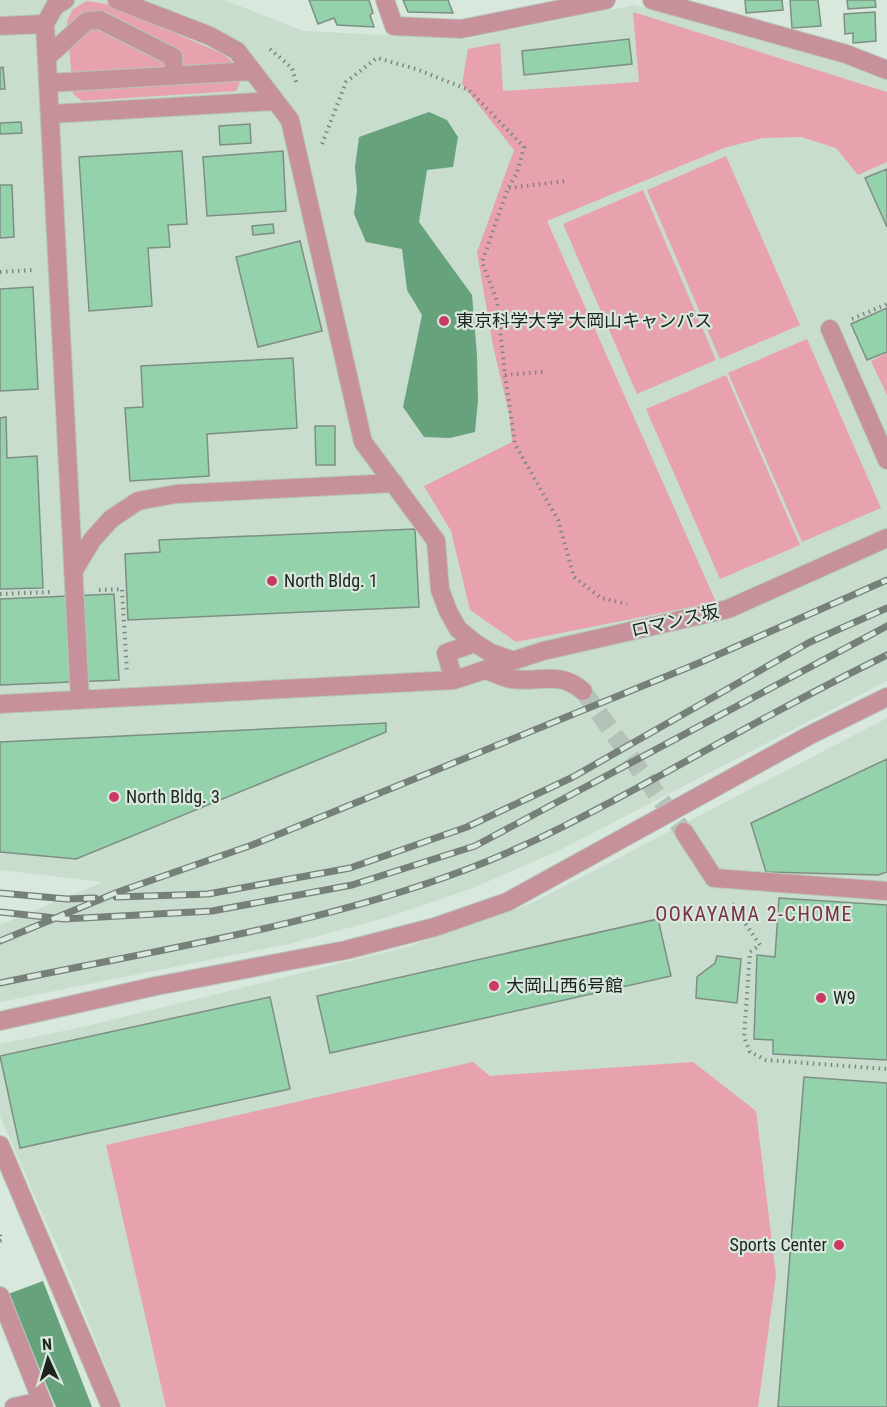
<svg xmlns="http://www.w3.org/2000/svg" width="887" height="1407" viewBox="0 0 887 1407" font-family="'Roboto Condensed','Noto Sans JP',sans-serif">
  <rect width="100%" height="100%" fill="#d8e8dd"/>
  <path fill="#c8ddce" d="M0,0h224l80,31 162,8 168,-34 214,60 39,14v602l-331,171 -83,36 -85,29 -99,27 -289,58v-77l103,-43 -103,-12z
    M887,718v689h-765l-62,-155 -19,-41 -41,-95v-72l83,-17 327,-81 122,-43z"/>
  <path fill="#e7a2ae" d="M87,1l20,3 114,49c14,10 26,20 15,38l-154,10 -9,-7 -6,-73 6,-12z
    M633,12l254,80v70l-29,13 -22,-27 -35,-11 -39,1 -38,10 -177,73 169,381 -200,40 -46,-32 -19,-79 -27,-45 88,-44 -3,-29 -16,-67 -16,-94 37,-102 -52,-66 6,-35 32,-6 3,48 136,-9z
    M726,156l74,169 -80,34 -73,-169z
    M643,190l73,170 -79,34 -74,-170z
    M807,339l74,169 -79,34 -74,-169z
    M887,353v42l-16,-34z
    M726,375l74,170 -80,34 -74,-170z
    M473,1062l17,14 203,-14 63,49 20,164 -18,132h-592l-60,-262z"/>
  <path fill="#66a37d" d="M429,112l18,8 11,17 -5,30 -26,3 -8,52 53,73 5,60 1,45 -3,32 -25,6 -26,-1 -21,-30 19,-92 -15,-25 -5,-41 -36,-7 -12,-28 3,-24 -2,-23 4,-30z
    M43,1281l49,126h-36l-48,-113z"/>
  <path fill="#93d2aa" stroke="#7f8e84" stroke-width="1.5" d="M309,0h60l4,13 -3,2 4,12 -37,-2 -3,-7 -16,6z
    M403,0h45l5,13 -45,-1z
    M745,0h37l1,10 -37,3z
    M790,0h28l3,26 -29,2z
    M847,0h28l1,7 -28,2z
    M875,12l1,29 -23,2v-10l-8,1 -1,-20z
    M629,39l3,25 -108,11 -2,-24z
    M3,67l2,22h-5v-21z
    M21,122l1,11 -22,1v-11z
    M250,124l1,19 -31,2 -1,-19z
    M182,151l5,73 -19,1 2,22 -22,1 4,58 -63,5 -10,-154z
    M283,151l3,60 -79,5 -4,-59z
    M887,169v58l-22,-49z
    M0,185h12l2,52 -14,1z
    M273,224l1,9 -21,2 -1,-9z
    M300,241l22,90 -64,16 -22,-90z
    M33,287l5,102 -38,2v-102z
    M887,308v44l-20,8 -16,-36z
    M293,358l4,70 -90,6 2,42 -79,5 -5,-73 18,-1 -2,-41z
    M6,417l1,41 30,-2 6,132 -43,1v-171z
    M315,426h20v39h-19z
    M415,529l4,78 -291,13 -3,-66 35,-2 -1,-12z
    M114,594l5,86 -119,5v-86z
    M386,723v9l-310,127 -76,-7v-110z
    M887,759v113l-9,3 -112,-3 -15,-49z
    M779,898l108,7v155l-114,-6v-14l-19,-1 3,-84 18,2z
    M658,919l13,57 -341,77 -13,-57z
    M717,956l24,3 -4,44 -41,-5 1,-21 18,-14z
    M270,997l20,92 -270,59 -20,-92z
    M804,1077l83,6v324h-109z"/>
  <g fill="none" stroke-linecap="round" stroke-linejoin="round">
    <path stroke="#b3c1b7" stroke-width="18" stroke-dasharray="18 9" stroke-linecap="butt" d="M583,691l101,141"/>
    <g stroke="#b7c5bb" stroke-width="20">
      <path id="minor" d="M65,0l-10,6 -10,18 35,676
        M117,0l93,36 27,15 53,69 73,322 73,99 4,49 8,21 10,18 17,14 16,10 20,7
        M385,0l9,26 67,3 145,-29
        M652,0l194,54 41,16
        M0,26l45,-2
        M47,57l40,-36 13,-1 73,37 1,18
        M49,83l203,-12
        M51,114l224,-13
        M830,329l57,131
        M73,572l19,-32 19,-21 27,-18 38,-7 218,-11
        M484,670c9,2 18,7 27,9 28,4 48,-9 72,12
        M454,680l-8,-27 29,-10
        M0,704l454,-24 89,-29 185,-42 159,-71
        M684,832l30,46 173,13
        M0,1021l156,-35 190,-36 89,-23 72,-25 303,-167 77,-38
        M0,1145l111,262
        M0,1296l44,111
        M14,1407l28,-6"/>
    </g>
    <path stroke="#7c8780" stroke-width="4" stroke-dasharray="1.5 4.5" stroke-linecap="butt" d="M270,49l22,19 5,17
      M322,144l24,-62 31,-24 39,11 53,21 55,57 -7,26 -9,15 -26,74 15,39 8,74 10,69 43,76 16,57 27,21 26,6
      M509,188l57,-7
      M0,272l32,-2
      M852,319l35,-15
      M505,375l38,-3
      M99,590l23,-1 5,83
      M0,594l50,-2
      M732,904l28,41 -10,7 -6,85 6,15 16,8 121,9
      M0,1235l2,5 -2,1"/>
    <use href="#minor" stroke="#c6919a" stroke-width="18"/>
    <g stroke="#768079" stroke-width="7">
      <path id="rail" d="M0,893l67,6 28,-1
        M116,897l92,-3 142,-26 117,-41 106,-50 237,-135 77,-34
        M0,912l64,7 148,-8 140,-26 123,-39 412,-220
        M0,941l118,-49 134,-47 447,-182 188,-83
        M0,983c156,-33 315,-57 465,-113 69,-26 133,-61 198,-96 74,-41 148,-82 224,-119"/>
    </g>
    <use href="#rail" stroke="#d8e8dd" stroke-width="4.5" stroke-dasharray="14" stroke-linecap="butt"/>
  </g>
  <g fill="#c93b65" stroke="#d8e8dd" stroke-width="2">
    <circle cx="444" cy="321" r="6"/>
    <circle cx="272" cy="581" r="6"/>
    <circle cx="114" cy="797" r="6"/>
    <circle cx="494" cy="986" r="6"/>
    <circle cx="821" cy="998" r="6"/>
    <circle cx="839" cy="1245" r="6"/>
  </g>
  <g text-anchor="middle" stroke-width="4.5" stroke-linejoin="round" paint-order="stroke">
    <g font-size="18" fill="#1e2320" stroke="#d8e8dd" text-anchor="start">
      <text x="456" y="327">東京科学大学 大岡山キャンパス</text>
      <text x="284" y="587">North Bldg. 1</text>
      <text x="126" y="803">North Bldg. 3</text>
      <text x="506" y="992">大岡山西6号館</text>
      <text x="833" y="1004">W9</text>
      <text x="827" y="1251" text-anchor="end">Sports Center</text>
    </g>
    <g font-size="18" fill="#1e2320" stroke="#d8e8dd">
      <text transform="translate(675 621) rotate(-13)" y="6">ロマンス坂</text>
    </g>
    <g font-size="20" letter-spacing="1.5" fill="#793344" stroke="#d8e8dd">
      <text x="754" y="921">OOKAYAMA 2-CHOME</text>
    </g>
  </g>
  <g transform="translate(48 1359) rotate(356)" stroke="#d8e8dd" stroke-width="4.5" paint-order="stroke">
  <path d="M0-4.5L10 22L0 15L-10 22Z" fill="#1e2320"/>
  <text y="-9" font-size="16" font-weight="bold" text-anchor="middle" fill="#1e2320">N</text>
  </g>
</svg>
